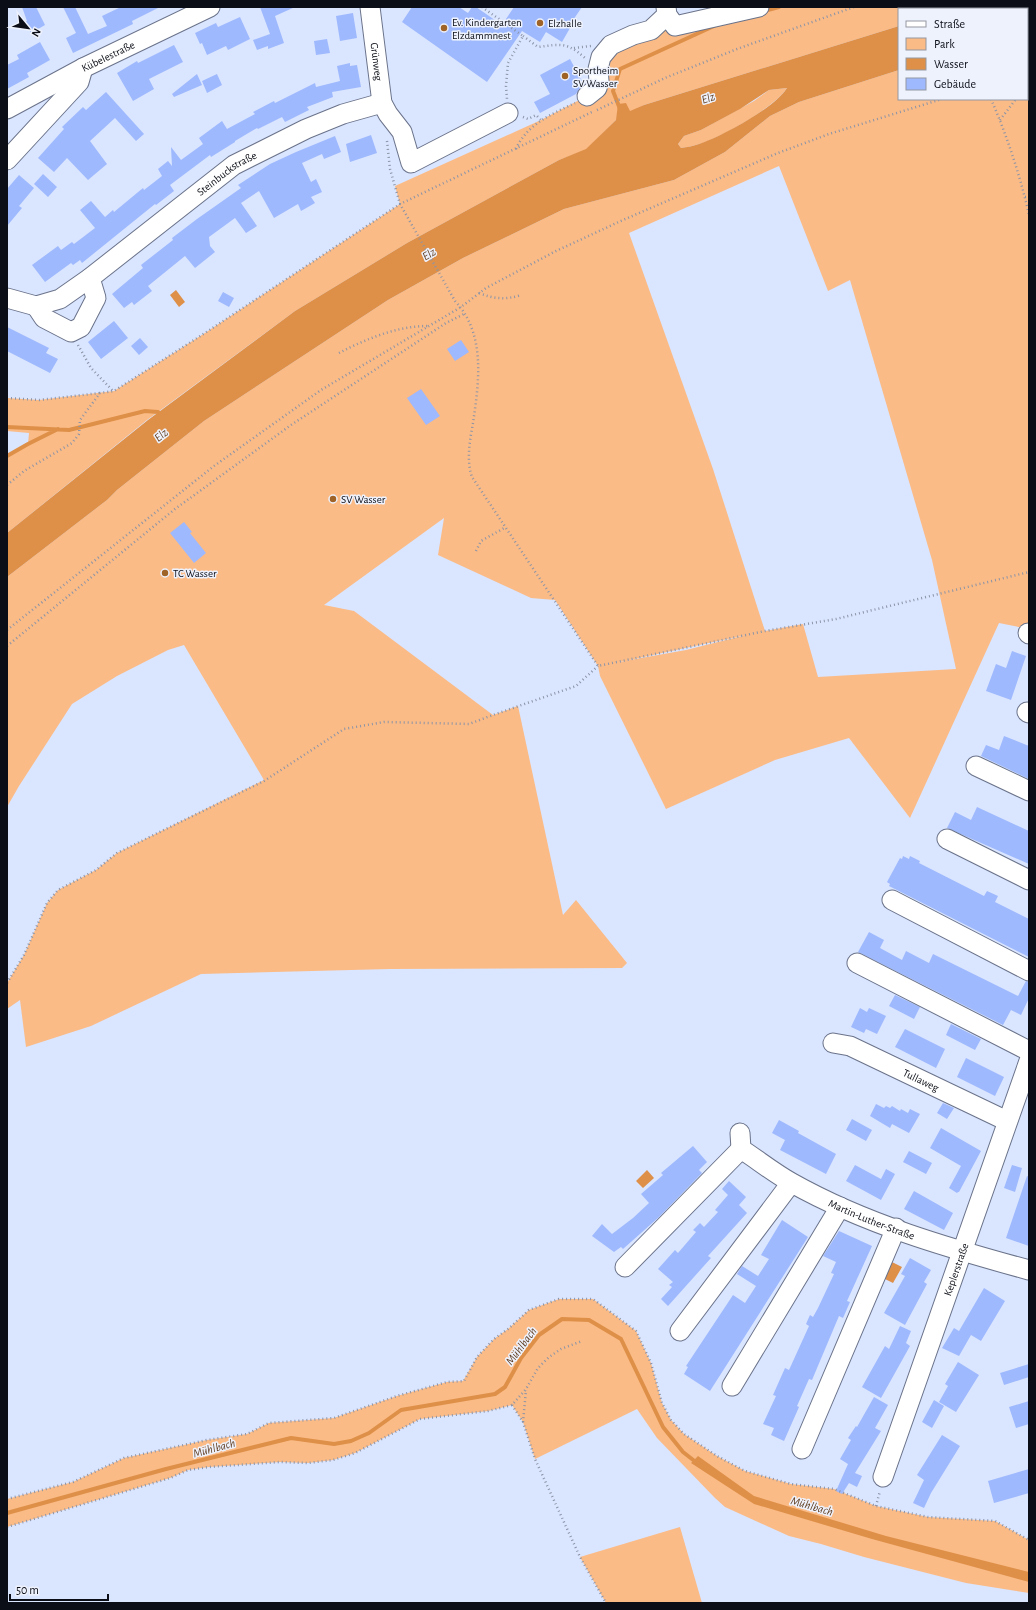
<svg xmlns="http://www.w3.org/2000/svg" width="1036" height="1610" viewBox="0 0 1036 1610" font-family="'Alegreya Sans',sans-serif">
  <rect width="100%" height="100%" fill="#dae5ff"/>
  <path fill="#fbbb86" fill-rule="evenodd" d="M759,7h210l-9,2h-61v17l-255,79 -28,15 -30,30 -27,10 -152,83 -112,68 -148,109 -140,113v-77l21,-12 1,-11 -22,-2v-33l32,2 75,-9 91,-58 195,-129 -5,-18 146,-66 46,-24 24,-51 64,-19z
    M1027,31h2v598l-30,-6 -89,195 -61,-80 -74,22 -109,49 -66,-133 -2,-10 -43,-66 -24,-2 -93,-43 6,-37 -120,87 30,6 139,104 25,-9 45,209 13,-15 51,63 -5,5 -232,1 -189,5 -110,52 -65,21 -6,-47 -13,9v-26l17,-28 23,-52 11,-13 38,-20 21,-17 147,-73 -80,-135 -16,5 -51,26 -45,28 -53,82 -12,21v-230l100,-77 10,-10 87,-69 184,-121 75,-42 101,-49 110,-29 51,-28 45,-36 29,-14 100,-32v29h128zM779,166l49,125 22,-11 82,280 24,109 -138,8 -15,-53 -38,7 -52,-162 -84,-236zM746,635l-60,15 -67,12h1z
    M787,88c-12,19 -65,49 -88,56 -5,2 -12,3 -18,4l-3,-4 6,-8 17,-6 53,-29 15,-11z
    M559,1299h34l43,32 15,32 11,40 9,17 13,14 33,22 28,15 46,13 43,5 42,17 52,11 67,4 34,19v53l-63,-10 -102,-26 -43,-13 -32,-8 -64,-29 -10,-9 -58,-60 -20,-29 -102,50 -12,-37 -11,-17 -24,6 -68,8 -65,34 -22,7 -25,3 -28,-1 -71,5 -21,3 -18,8 -163,49v-28l66,-17 51,-24 83,-18 40,-6 22,-11 65,-5 63,-22 50,-14 16,-1 14,-24 17,-18 14,-10 21,-19z
    M680,1527l22,76h-96l-26,-46z"/>
  <path fill="#de9049" fill-rule="evenodd" d="M969,7h60v24h-2v-22h-67z
    M899,26v44l-100,32 -29,14 -45,36 -51,28 -110,29 -101,49 -75,42 -184,121 -87,69 -10,10 -100,77v-44l141,-113 147,-109 112,-68 152,-83 27,-11 30,-29 2,-16 8,-1 4,8 14,-6zM787,88c-11,19 -66,49 -88,56 -5,2 -12,3 -18,4l-3,-4 6,-8 17,-6 39,-21 29,-19z
    M176,290l9,12 -6,5 -9,-12z
    M647,1170l7,8 -11,10 -7,-7z
    M892,1262l10,5 -9,16 -10,-5z
    M698,1456l56,40 132,40 143,36v10l-157,-43 -118,-35 -63,-41z"/>
  <g fill="none" stroke-linecap="round" stroke-linejoin="round">
    <path stroke="#de9049" stroke-width="4" d="M764,11l15,-4
      M620,109l-7,-18 7,-22 94,-43
      M7,427l62,3 76,-19 13,1 3,3
      M7,456l21,-12 30,-15
      M7,1513l159,-44 125,-31 43,6 17,-3 18,-8 32,-23 94,-16 10,-7 16,-29 18,-23 23,-16 27,1 32,19 42,88 20,25 14,11"/>
  </g>
  <path fill="#9eb9fe" d="M22,7h14l9,18 -14,8 -6,-11 2,-1z
    M63,7h12l13,27 19,-8 -5,-10 19,-9h39l-28,14 1,3 -60,29 -7,-15 10,-5z
    M260,7h35l-20,9 9,27 -16,6v-3l-11,4 -4,-10 17,-6z
    M412,7h47l9,6 4,-6h4l26,18 12,-18h68l-13,19 1,2 -8,14 -16,-10 -6,10 -18,-11 -35,51 -85,-60z
    M353,13l4,25 -17,3 -4,-25z
    M240,17l10,22 -22,11 -2,-4 -19,9 -5,-12 -2,1 -5,-11 21,-10 2,4z
    M327,39l3,14 -14,2 -2,-14z
    M40,42l10,18 -23,13 2,4 -22,12v-24l12,-6 -2,-4z
    M174,45l9,17 -34,17 5,10 -21,12 -16,-28 20,-12 1,2z
    M570,59l14,26 -4,3 -4,6 -36,19 -6,-11 16,-8 -10,-19z
    M350,63v3l7,-1 4,22 -29,5 1,5 -26,10 2,3 -24,12 -3,-5 -24,12 -1,-1 -22,13v1l-24,15 -1,-2 -40,30 4,6 -18,14 -1,-1 -73,59 -2,-3 -7,5 -2,-2 -26,19 -13,-17 26,-19 3,4 11,-8 2,2 21,-16 -15,-18 11,-9 14,16 8,-7 1,2 29,-24 1,2 18,-14 -4,-7 10,-8 4,5 -1,-19 10,13 22,-16 -4,-6 23,-17 5,8 28,-15 -2,-2 21,-11 1,2 40,-20 1,4 24,-6 -3,-15z
    M197,74l5,11 -28,12 -2,-3z
    M217,74l5,11 -15,8 -5,-12z
    M106,92l38,42 -8,7 -21,-23 -25,23 17,23 -19,16 -21,-22 -13,14 -16,-14 26,-29 -2,-2 21,-20 3,3z
    M371,135l6,18 -27,9 -4,-18z
    M335,136l6,16 -17,7 -2,-5 -20,9 9,19 5,-3 6,13 -11,5 4,6 -14,8 -3,-7 -24,14 -15,-27 -18,12 16,23 -11,7 -11,-15 -26,19 1,9 5,6 -20,16 -10,-12 -37,30 4,5 -18,14 -2,-3 -8,6 -12,-14 31,-26 -2,-3 32,-25 -1,-2 25,-19 44,-31 -3,-3 32,-21 26,-12z
    M43,174l14,13 -9,10 -14,-13z
    M19,175l15,13 -15,18 3,2 -15,18v-37z
    M223,292l11,6 -5,9 -11,-6z
    M114,321l14,17 -27,21 -13,-17z
    M7,327l42,21 -3,5 12,6 -8,14 -43,-22z
    M140,338l8,9 -9,8 -8,-9z
    M461,340l8,12 -14,9 -8,-12z
    M421,389l19,27 -14,9 -19,-27z
    M184,522l8,10 -2,1 16,20 -12,10 -24,-30z
    M1012,651l14,5 -15,44 -25,-9 10,-27 10,4z
    M1004,736l25,10v33l-48,-23 5,-11 13,5z
    M977,807l52,24v33l-82,-36 8,-16 16,8z
    M903,856l6,3 1,-3 10,5 -1,2 65,33 3,-5 11,5 -3,6 34,17v38l-140,-71 1,-2 -3,-2 13,-24 2,1z
    M869,932l15,8 -4,8 22,12 4,-9 23,12 4,-9 85,42 8,-15 3,1v16l-8,17 -10,-5 -8,15 -145,-73z
    M895,995l25,12 -6,12 -25,-13z
    M860,1008l7,4 2,-4 17,8 -9,18 -11,-5 -2,4 -13,-6z
    M951,1024l30,15 -6,11 -29,-15z
    M905,1029l40,20 -9,19 -41,-21z
    M966,1058l38,19 -9,19 -38,-19z
    M943,1103l11,5 -7,11 -10,-6z
    M876,1104l8,4 2,-2 4,2 2,-2 8,5 1,-2 7,4 2,-4 10,5 -11,19 -17,-9 -2,4 -20,-12z
    M852,1119l20,11 -6,11 -20,-11z
    M779,1120l20,11 -1,2 38,21 -10,20 -46,-24 5,-10 -13,-7z
    M941,1128l40,23 -22,41h-1l-1,1 -8,-5 12,-22 -31,-18z
    M693,1146l14,16 -8,8 3,3 -43,44 -36,32 -2,-2 -7,5 -22,-16 10,-12 10,10 21,-16 16,-15 -8,-9 22,-19 -2,-2z
    M909,1151l23,12 -6,11 -23,-12z
    M855,1165l26,14 5,-10 9,5 -14,26 -35,-19z
    M1012,1165l10,3 -7,24 -11,-4z
    M1027,1176l2,1v69l-23,-8z
    M729,1181l17,16 -7,8 8,8 -39,43 3,2 -43,48 -7,-7 11,-12 -3,-2 4,-3 -15,-13 17,-19 3,3 18,-21 -3,-2 7,-7 4,4 14,-15 -3,-2 13,-15 -6,-6z
    M914,1191l39,22 -9,17 -40,-21z
    M782,1220l26,17 -98,154 -26,-17 4,-7 -2,-1 47,-71 12,8 11,-17 -19,-12 5,-8 16,10 11,-17 -8,-4z
    M839,1231l33,15 -25,55 3,1 -7,16 -4,-2 -27,64 -3,-1 -12,27 2,1 -15,34 -13,-6 3,-7 -11,-4 13,-28 -3,-1 12,-27 4,2 20,-44 -3,-2 4,-9 3,2 5,-9 16,-34 -3,-1 5,-11 -13,-6z
    M910,1258l21,12 -7,12 3,2 -22,41 -21,-12 21,-37 -4,-2z
    M984,1288l21,13 -24,40 -10,-6 -12,21 -17,-8 12,-20 5,3z
    M900,1326l11,5 -5,12 4,3 -29,52 -19,-11 23,-41 4,3z
    M958,1362l21,13 -23,37 -17,-10 9,-16 -3,-2z
    M1029,1364v13l-25,8 -4,-12z
    M874,1397l14,8 -13,23 6,3 -26,42 7,3 -5,11 -8,-4 -7,11 -6,-3 12,-27 -8,-5 11,-19 -3,-2 8,-12 1,1z
    M934,1400l10,6 -12,22 -10,-6z
    M1029,1401v23l-13,4 -7,-21z
    M942,1435l18,11 -29,47 -7,15 -11,-5 11,-23 -7,-5z
    M1029,1469v24l-35,10 -6,-22z"/>
  <g fill="none" stroke-linecap="round" stroke-linejoin="round">
    <g stroke="#6a738a" stroke-width="21">
      <g id="minor">
        <path id="s1" d="M370,7l12,96 6,11 14,18 9,31 97,-50"/>
        <path d="M666,7l1,8 8,11 84,-19"/>
        <path d="M587,96l10,-8 2,-7 -1,-12 3,-12 10,-12 22,-10 18,-5 16,-15"/>
        <path id="s2" d="M7,109l76,-41 127,-61"/>
        <path d="M7,160l72,-78 4,-14"/>
        <path id="s3" d="M7,298l29,8 24,-7 30,-21 144,-113 72,-36 37,-15 39,-11"/>
        <path d="M36,306l8,12 27,14 10,-5 15,-29 -6,-20"/>
        <path d="M1028,633l1,1"/>
        <path d="M1027,712l2,1"/>
        <path d="M976,766l53,25"/>
        <path d="M947,839l82,41"/>
        <path d="M892,900l137,71"/>
        <path d="M857,963l172,88"/>
        <path id="s4" d="M833,1043l17,3 157,75"/>
        <path id="s5" d="M740,1133l1,16c17,11 33,24 51,34 73,41 156,65 237,87"/>
        <path d="M625,1267l116,-118"/>
        <path d="M680,1331l111,-148"/>
        <path d="M732,1386l108,-179"/>
        <path d="M802,1449l94,-221"/>
        <path id="s6" d="M883,1477l146,-416"/>
      </g>
    </g>
    <path stroke="#8c94a7" stroke-width="2.5" stroke-dasharray="1 3" stroke-linecap="butt" d="M482,7l41,29 -15,27 -2,23 1,13
      M523,36l15,11c23,-3 29,-5 47,11
      M574,48l17,-2
      M1027,73h2
      M1027,87l2,-2
      M991,99c16,37 29,76 38,116
      M597,110l68,-32 72,-29 117,-42
      M523,117l5,2 8,-4 5,5
      M1000,120l16,-21
      M387,141l3,28 10,35 55,97c31,33 24,81 18,122 -3,17 -7,37 -1,54l126,189 167,-35 71,-12 193,-47
      M516,149c11,-25 36,-35 59,-46
      M1025,197h4
      M479,293c15,6 27,7 42,2
      M78,345l13,23 22,23
      M339,353c27,-14 58,-27 89,-27
      M7,398l32,2 61,-7
      M7,485l17,-14 48,-28 7,-9 1,-14 20,-27 14,-2 91,-58 195,-129 192,-92
      M476,551l5,-10 25,-14
      M7,630l207,-164 107,-76 140,-83 25,-19 70,-37 67,-31 155,-67 51,-19 113,-35
      M7,646l168,-137 116,-84 155,-102 18,-9
      M7,983l17,-28 23,-52 11,-13 38,-20 21,-17 147,-72 80,-52 40,-7 85,2 24,-9 83,-29 22,-20
      M512,1405l11,17 12,37 45,98 26,46
      M523,1422l3,-32
      M7,1499l66,-17 51,-24 83,-18 40,-6 22,-11 65,-5 63,-22 50,-14 17,-1 13,-24 17,-18 14,-10 21,-19 30,-11h34l43,32 15,32 11,40 9,17 13,14 33,22 28,15 46,13 43,5 42,17 52,11 67,4 34,19
      M876,1506l4,-15
      M7,1527l163,-49 18,-8 21,-3 71,-5 28,1 25,-3 22,-7 65,-34 68,-8 24,-6 14,-16 12,-21 11,-11 12,-8 21,-8"/>
    <use href="#minor" stroke="#fff" stroke-width="19"/>
  </g>
  <g fill="#9f6227" stroke="#eef2fd" stroke-width="1.5">
    <circle cx="540" cy="23" r="4"/>
    <circle cx="444" cy="28" r="4"/>
    <circle cx="565" cy="76" r="4"/>
    <circle cx="333" cy="499" r="4"/>
    <circle cx="165" cy="573" r="4"/>
  </g>
  <g text-anchor="middle" stroke-width="3" stroke-linejoin="round" paint-order="stroke">
    <g font-size="11" fill="#0b0e16" stroke="#eef2fd" text-anchor="start">
      <text x="452" y="26">Ev. Kindergarten<tspan x="452" dy="13">Elzdammnest</tspan></text>
      <text x="548" y="27">Elzhalle</text>
      <text x="573" y="74">Sportheim<tspan x="573" dy="13">SV Wasser</tspan></text>
      <text x="341" y="503">SV Wasser</text>
      <text x="173" y="577">TC Wasser</text>
    </g>
    <g font-size="11" fill="#0b0e16" stroke="#eef2fd">
      <text dy="4" stroke="none"><textPath href="#s2" startOffset="114">Kübelestraße</textPath></text>
      <text dy="4" stroke="none"><textPath href="#s1" startOffset="55">Grünweg</textPath></text>
      <text dy="4" stroke="none"><textPath href="#s3" startOffset="264">Steinbuckstraße</textPath></text>
      <text dy="4" stroke="none"><textPath href="#s4" startOffset="96">Tullaweg</textPath></text>
      <text dy="4" stroke="none"><textPath href="#s5" startOffset="165">Martin-Luther-Straße</textPath></text>
      <text dy="4" stroke="none"><textPath href="#s6" startOffset="220">Keplerstraße</textPath></text>
    </g>
    <g font-size="12" font-style="italic" fill="#603e21" stroke="#eef2fd">
      <text transform="translate(708 98) rotate(-18)" y="4">Elz</text>
      <text transform="translate(429 254) rotate(-31)" y="4">Elz</text>
      <text transform="translate(161 435) rotate(-39)" y="4">Elz</text>
      <text transform="translate(521 1346) rotate(-53)" y="4">Mühlbach</text>
      <text transform="translate(214 1448) rotate(-15)" y="4">Mühlbach</text>
      <text transform="translate(812 1506) rotate(16)" y="4">Mühlbach</text>
    </g>
  </g>
  <rect width="1036" height="1610" fill="none" stroke="#0b0e16" stroke-width="16"/>
  <rect x="898" y="8" width="130" height="92" fill="#eef2fd" stroke="#9397a1"/>
  <rect x="906" y="21" width="20" height="6" fill="#ffffff" stroke="#9397a1"/>
  <text x="934" y="28" font-size="12" fill="#0b0e16">Straße</text>
  <rect x="906" y="38" width="20" height="12" fill="#fbbb86" stroke="#9397a1"/>
  <text x="934" y="48" font-size="12" fill="#0b0e16">Park</text>
  <rect x="906" y="58" width="20" height="12" fill="#de9049" stroke="#9397a1"/>
  <text x="934" y="68" font-size="12" fill="#0b0e16">Wasser</text>
  <rect x="906" y="78" width="20" height="12" fill="#9eb9fe" stroke="#9397a1"/>
  <text x="934" y="88" font-size="12" fill="#0b0e16">Gebäude</text>
  <g transform="translate(28 28) rotate(119)" stroke="#eef2fd" stroke-width="3" paint-order="stroke">
  <path d="M0-3L7 15L0 10L-7 15Z" fill="#0b0e16"/>
  <text y="-6" font-size="11" font-weight="bold" text-anchor="middle" fill="#0b0e16">N</text>
  </g>
  <path d="M10 1594v6h98v-6" fill="none" stroke="#0b0e16" stroke-width="2"/>
  <text x="16" y="1594" font-size="12" fill="#0b0e16" stroke="#eef2fd" stroke-width="3" paint-order="stroke">50 m</text>
</svg>
